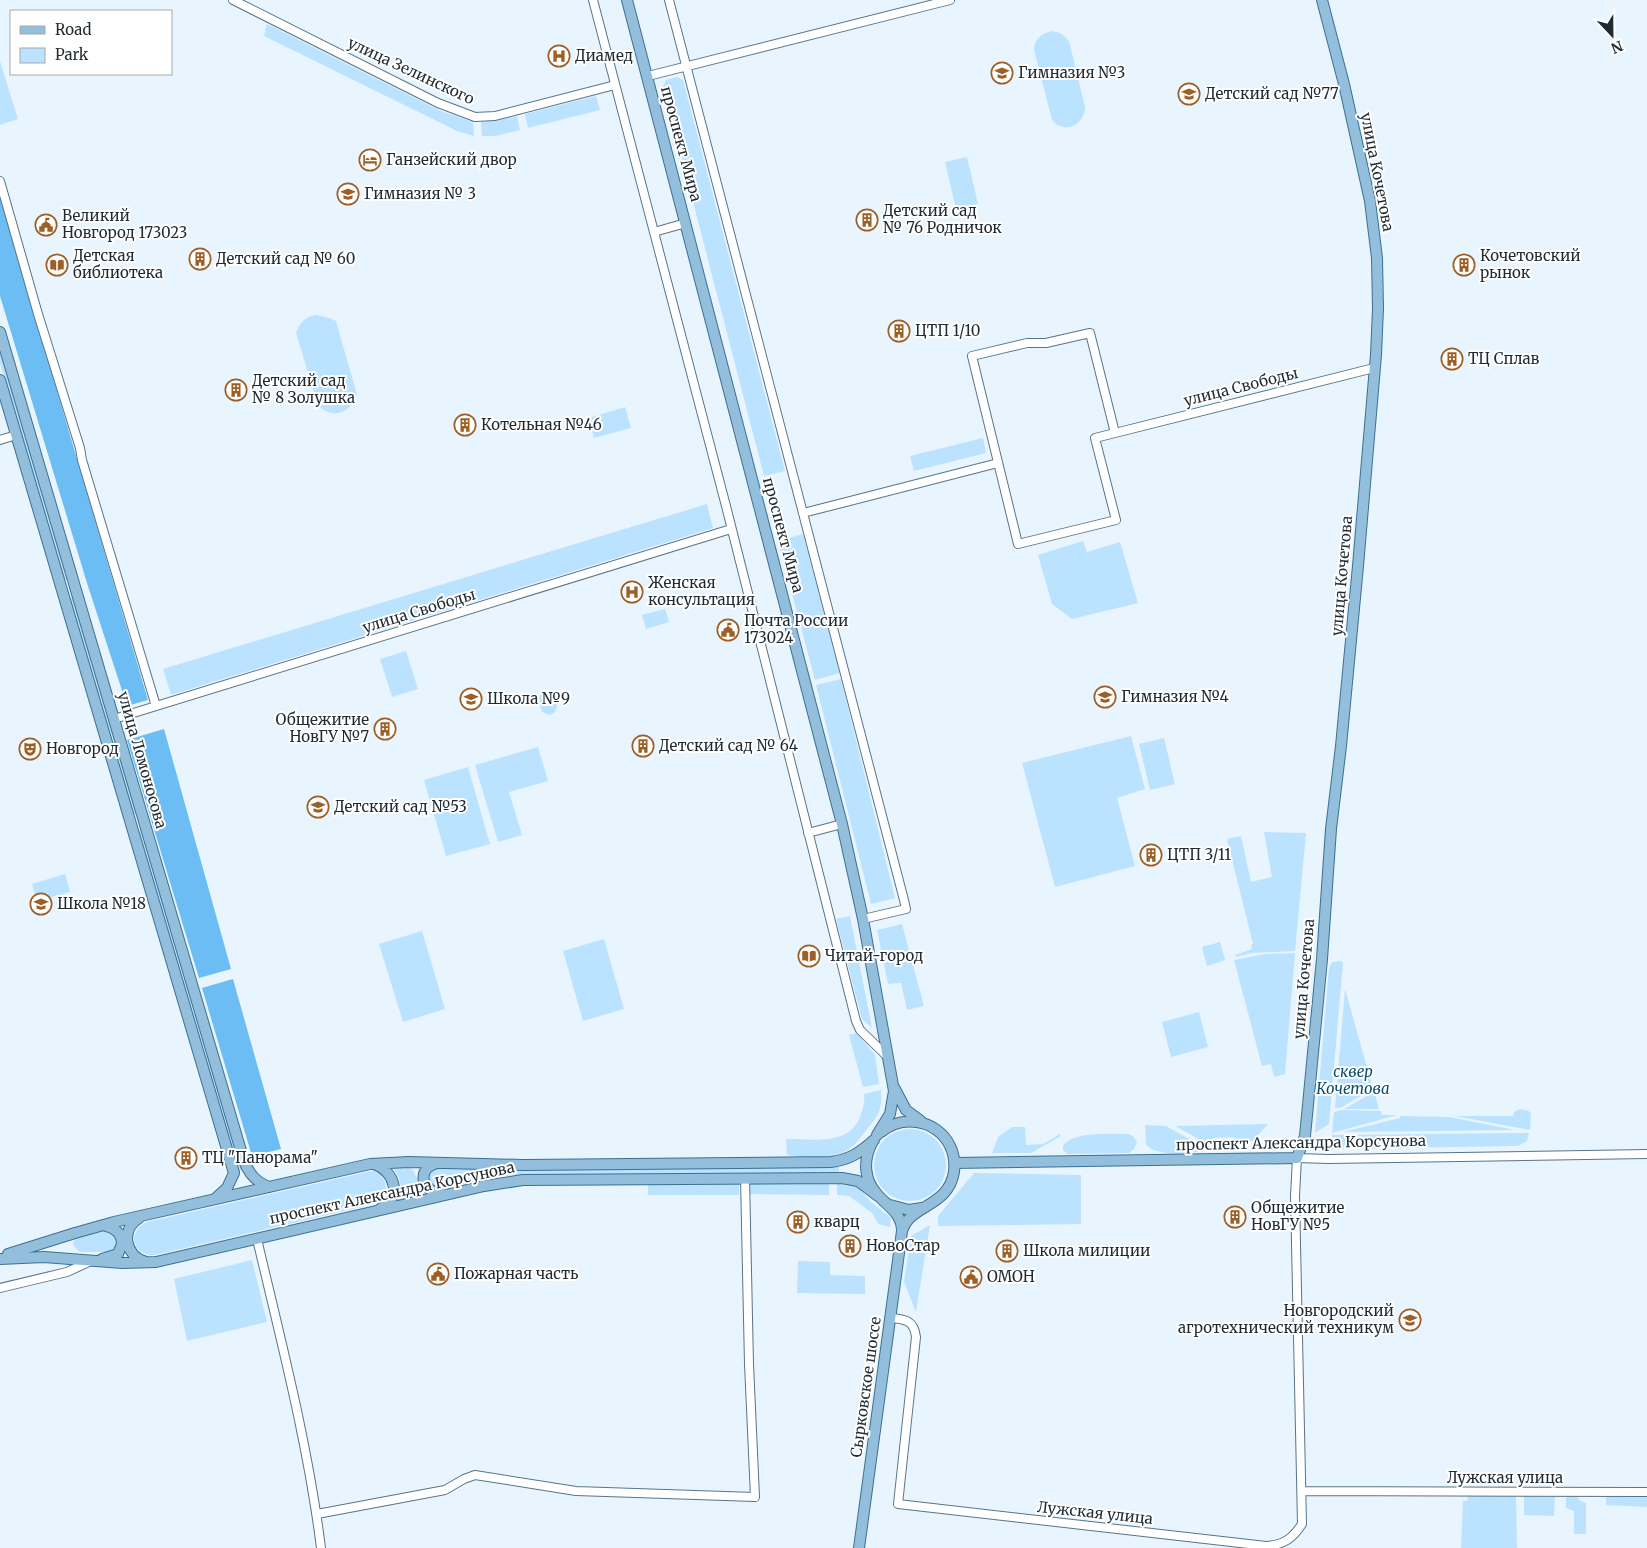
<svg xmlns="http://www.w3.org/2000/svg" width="1647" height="1548" viewBox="0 0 1647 1548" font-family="Merriweather,serif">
  <rect width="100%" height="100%" fill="#e9f5fe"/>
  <path fill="#bbe2ff" d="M267,24l174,87 32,11 1,14 -17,-5 -193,-95z
    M1053,31l9,3 7,7 16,66c0,18 -21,28 -33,13l-18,-70c0,-11 8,-17 19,-19z
    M0,61l18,58 -18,6z
    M677,77l6,3 102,391 -21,5 -101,-390 3,-6z
    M596,96l4,14 -72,18 -3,-14z
    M517,116l3,14 -24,6h-14l-1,-14z
    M967,157l11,47 -22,5 -11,-47z
    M317,315l12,3 7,3 21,74c-8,19 -23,24 -39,11l-22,-73c4,-11 10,-17 21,-18z
    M0,347l68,232 -4,1 -64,-216z
    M625,407l6,21 -37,10 -5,-20z
    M983,438l3,15 -72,18 -4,-15z
    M707,504l6,24 -542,167 -8,-26z
    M803,534l37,139 -25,7 -37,-139z
    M1083,541l4,11 33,-10 18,61 -66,16 -20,-15 -14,-49z
    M74,597l63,217 -4,1 -64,-217z
    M665,609l4,13 -23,7 -4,-14z
    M406,651l12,38 -26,8 -12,-38z
    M841,679l54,219 -24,6 -55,-219z
    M546,692l7,3 4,11 -2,6 -5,3 -8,-3 -3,-10 1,-7z
    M1131,736l14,53 -28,9 18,68 -80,21 -33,-124z
    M1164,738l11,46 -25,6 -11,-46z
    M538,747l10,34 -39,11 13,43 -24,7 -23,-77z
    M468,767l22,77 -44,12 -22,-76z
    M142,830l100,340 -4,1 -100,-339z
    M1264,832l42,1 -11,118 -43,2 -16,4 -1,-2 17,-6 -1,-4 2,-1 -26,-105 14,-3 10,46 21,-5z
    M65,874l5,18 -33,9 -5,-17z
    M850,916l22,112 -10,-9 -26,-100z
    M902,924l22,82 -17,4 -6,-27 -13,1 -11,-54z
    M422,931l23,78 -42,13 -24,-78z
    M604,939l20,70 -41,12 -20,-70z
    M1220,942l5,18 -18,6 -5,-19z
    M1295,953l-10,121 -11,3 -3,-13 -9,2 -28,-106 31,-6z
    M1341,961l2,2 -14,161 -14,9 14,-165 3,-6z
    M1345,989l28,100 -33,19h-5z
    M1199,1012l9,35 -37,10 -9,-35z
    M857,1033l18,22 4,29 -16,3 -14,-52z
    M881,1090c1,19 -1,24 -14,39 -4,5 -8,11 -12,15 -17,18 -47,13 -68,11l-1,-16c25,0 63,7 74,-22 3,-9 5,-14 4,-23z
    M1374,1091l5,18h-35l30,-17z
    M1520,1109l9,2 2,3 -1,16 -75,-14h58l1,-4z
    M1342,1110l39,1 1,4h15l-65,18 2,-21z
    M1400,1116l49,1 66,13 -172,2 57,-14z
    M1268,1124l-15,17 -18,1 -1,-5 -21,1v5h-7l-31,-17z
    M1145,1125l21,1 41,23c-11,6 -53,8 -61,-5z
    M1012,1127h13l1,18 17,-1 17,-10 1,2 -30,17h-39l6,-16z
    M874 1165a36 36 0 1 1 72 0a36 36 0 1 1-72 0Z
    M1529,1133l-2,8 -9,5 -187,3 1,-14z
    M1128,1134l5,2 4,6 -3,7 -5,4 -61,1 -5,-4v-4c9,-15 49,-12 65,-12z
    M438,1167l393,-1 8,1v7l-328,1 -29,4 -42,10 -8,-2 -4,-8 3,-8z
    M408,1168l4,1 6,11 2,14 -22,6c5,-12 3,-20 -4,-31z
    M373,1171c17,7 17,25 1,33l-219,51c-23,1 -29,-23 -8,-33l220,-50z
    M974,1173l107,2v49l-143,2v-10z
    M837,1182l18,2 16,18 20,16 -1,9 -12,-3 -6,-11 -23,-17 -12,-1z
    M749,1183l80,1v11l-80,-1z
    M648,1184h91v11h-91z
    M930,1225l-14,87 -12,-30 7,-46z
    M105,1231c9,1 12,8 11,17l-5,4h-31l-6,-5 -1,-5 5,-5z
    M252,1260l15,62 -80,19 -13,-62z
    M798,1261l32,1v13l35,1v18l-68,-1z
    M1467,1494l49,1 1,53h-56l2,-47h5z
    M1524,1494l31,1 -1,21 -30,-1z
    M1566,1494h11l2,6 7,3v31h-12v-23l-8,-3z
    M1606,1495l41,1v11l-41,-2z"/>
  <path fill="#6bbdf4" d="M0,197l148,503 -21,6 -40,-123 -87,-287z
    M164,729l67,240 -32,9 -72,-238z
    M233,979l48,170 -29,7 -50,-168z"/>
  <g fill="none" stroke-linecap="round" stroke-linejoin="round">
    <g stroke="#597487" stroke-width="10">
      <path id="minor" d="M233,0l205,103 37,14 20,-1 120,-31
        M593,0l133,506 130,515 4,9 28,27
        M669,0l235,900 2,9 -43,10
        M648,76l302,-76
        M0,181l38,133 42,134 2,12 74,246
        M654,232l32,-9
        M1115,433l-25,-100 -44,10h-19l-55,13 46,188 98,-24 -21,-82 20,-5 259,-65
        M0,440l16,-5
        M803,513l195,-50
        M114,719l617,-190
        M808,833l34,-9
        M257,1239c24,102 51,205 64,309
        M0,1288l67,-16 24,-11
        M890,1318c15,1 24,2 26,19l-18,167 368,42c18,-1 27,-8 36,-22l-7,-328 2,-38 31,1 319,-5
        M1303,1491l344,1
        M317,1514l128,-24 19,-11 11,-4 101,16 179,6 -6,-133 -4,-186"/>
    </g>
    <g stroke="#3c7092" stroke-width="12">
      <path id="major" d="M627,0l215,824 21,95 31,172 -4,23 -13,21
        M0,332l244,829c5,13 12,21 25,26
        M0,380l234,793 -7,15 -11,10
        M895,1089l11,21 15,11
        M872,1143c-9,17 -8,37 5,51 10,12 25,19 25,37
        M437,1163c-22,6 -15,30 6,31
        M954,1163l343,-5 8,-22 17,-177 9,-130 10,-83 17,-180 18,-211 2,-47 -1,-50 -7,-57 -26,-117 -22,-84
        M374,1164c21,7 29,34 6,45
        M890,1205l19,5 13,-2
        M139,1218c-19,12 -14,38 7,44
        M8,1254l67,-21 39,-11 256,-58 39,-2 114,3 308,-3c18,-2 30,-10 43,-22
        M0,1259l44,-2 78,6 34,-1 328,-76 39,-6 319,-2 16,3 20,15
        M102,1259l16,-5 4,-10c0,-12 -8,-16 -19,-19
        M859,1548l43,-317c8,-27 46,-23 52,-59 1,-9 0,-18 -4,-26 -6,-13 -19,-22 -33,-24 -13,-2 -26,2 -36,10"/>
    </g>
    <use href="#minor" stroke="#fff" stroke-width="8"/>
    <use href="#major" stroke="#93bfdc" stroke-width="10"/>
  </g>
  <defs>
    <g id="hospital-ring" transform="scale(1.125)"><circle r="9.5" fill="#fff" stroke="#9d5f25" stroke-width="1.5"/><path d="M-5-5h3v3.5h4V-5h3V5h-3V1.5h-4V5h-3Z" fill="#9d5f25"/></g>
    <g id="school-ring" transform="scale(1.125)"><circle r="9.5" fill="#fff" stroke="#9d5f25" stroke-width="1.5"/><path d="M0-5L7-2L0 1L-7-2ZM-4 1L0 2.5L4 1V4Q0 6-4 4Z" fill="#9d5f25"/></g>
    <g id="hotel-ring" transform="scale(1.125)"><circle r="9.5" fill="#fff" stroke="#9d5f25" stroke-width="1.5"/><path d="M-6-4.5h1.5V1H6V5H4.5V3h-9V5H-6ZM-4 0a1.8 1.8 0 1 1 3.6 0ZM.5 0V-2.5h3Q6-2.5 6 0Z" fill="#9d5f25"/></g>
    <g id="building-ring" transform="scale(1.125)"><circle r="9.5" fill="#fff" stroke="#9d5f25" stroke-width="1.5"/><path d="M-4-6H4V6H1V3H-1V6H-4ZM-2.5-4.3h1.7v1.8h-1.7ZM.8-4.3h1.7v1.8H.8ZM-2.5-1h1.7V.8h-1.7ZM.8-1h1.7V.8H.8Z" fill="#9d5f25"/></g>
    <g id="civic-ring" transform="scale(1.125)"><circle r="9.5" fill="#fff" stroke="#9d5f25" stroke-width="1.5"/><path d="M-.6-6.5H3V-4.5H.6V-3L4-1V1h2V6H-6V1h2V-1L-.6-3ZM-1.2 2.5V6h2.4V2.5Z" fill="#9d5f25"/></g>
    <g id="library-ring" transform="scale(1.125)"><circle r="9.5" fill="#fff" stroke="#9d5f25" stroke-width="1.5"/><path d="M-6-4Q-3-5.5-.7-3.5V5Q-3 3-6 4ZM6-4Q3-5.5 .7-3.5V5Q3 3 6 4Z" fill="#9d5f25"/></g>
    <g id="theatre-ring" transform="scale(1.125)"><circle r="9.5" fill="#fff" stroke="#9d5f25" stroke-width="1.5"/><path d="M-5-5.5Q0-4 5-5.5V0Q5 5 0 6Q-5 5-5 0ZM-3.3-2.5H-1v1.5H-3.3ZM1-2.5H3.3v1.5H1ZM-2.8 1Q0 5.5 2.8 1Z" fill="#9d5f25"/></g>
    <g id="university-ring" transform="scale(1.125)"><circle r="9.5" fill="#fff" stroke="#9d5f25" stroke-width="1.5"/><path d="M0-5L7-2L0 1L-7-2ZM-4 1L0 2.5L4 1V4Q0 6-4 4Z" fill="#9d5f25"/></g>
  </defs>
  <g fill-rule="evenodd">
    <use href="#hospital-ring" x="559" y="56"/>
    <use href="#school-ring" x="1002" y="73"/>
    <use href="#school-ring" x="1189" y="94"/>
    <use href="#hotel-ring" x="370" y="160"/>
    <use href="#school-ring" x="348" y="194"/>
    <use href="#building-ring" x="867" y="220"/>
    <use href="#civic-ring" x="46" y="225"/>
    <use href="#building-ring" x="200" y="259"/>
    <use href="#library-ring" x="57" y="265"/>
    <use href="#building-ring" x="1464" y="265"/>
    <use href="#building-ring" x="899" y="331"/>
    <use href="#building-ring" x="1452" y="359"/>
    <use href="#building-ring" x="236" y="390"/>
    <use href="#building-ring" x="465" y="425"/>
    <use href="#hospital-ring" x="632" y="592"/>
    <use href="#civic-ring" x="728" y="630"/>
    <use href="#school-ring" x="1105" y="697"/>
    <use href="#school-ring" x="471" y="699"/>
    <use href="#building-ring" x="385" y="729"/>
    <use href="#building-ring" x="643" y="746"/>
    <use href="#theatre-ring" x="30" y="749"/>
    <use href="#school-ring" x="318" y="807"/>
    <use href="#building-ring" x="1151" y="855"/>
    <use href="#school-ring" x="41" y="904"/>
    <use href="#library-ring" x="809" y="956"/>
    <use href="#building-ring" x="186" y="1158"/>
    <use href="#building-ring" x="1235" y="1217"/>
    <use href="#building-ring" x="798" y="1222"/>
    <use href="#building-ring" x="850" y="1246"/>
    <use href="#building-ring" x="1007" y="1251"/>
    <use href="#civic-ring" x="438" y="1274"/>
    <use href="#civic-ring" x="971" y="1277"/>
    <use href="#university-ring" x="1410" y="1320"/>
  </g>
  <g text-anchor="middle" stroke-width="4" stroke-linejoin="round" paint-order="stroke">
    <g font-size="15" fill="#1f2a32" stroke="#fff" text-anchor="start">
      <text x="575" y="61">Диамед</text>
      <text x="1018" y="78">Гимназия №3</text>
      <text x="1205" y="99">Детский сад №77</text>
      <text x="386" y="165">Ганзейский двор</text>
      <text x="364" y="199">Гимназия № 3</text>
      <text x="883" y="216">Детский сад<tspan x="883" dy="17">№ 76 Родничок</tspan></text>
      <text x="62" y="221">Великий<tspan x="62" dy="17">Новгород 173023</tspan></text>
      <text x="73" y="261">Детская<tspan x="73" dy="17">библиотека</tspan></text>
      <text x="1480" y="261">Кочетовский<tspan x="1480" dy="17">рынок</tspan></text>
      <text x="216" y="264">Детский сад № 60</text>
      <text x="915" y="336">ЦТП 1/10</text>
      <text x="1468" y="364">ТЦ Сплав</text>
      <text x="252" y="386">Детский сад<tspan x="252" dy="17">№ 8 Золушка</tspan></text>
      <text x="481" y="430">Котельная №46</text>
      <text x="648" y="588">Женская<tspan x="648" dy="17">консультация</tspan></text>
      <text x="744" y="626">Почта России<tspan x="744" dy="17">173024</tspan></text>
      <text x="1121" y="702">Гимназия №4</text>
      <text x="487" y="704">Школа №9</text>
      <text x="369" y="725" text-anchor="end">Общежитие<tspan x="369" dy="17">НовГУ №7</tspan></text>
      <text x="659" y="751">Детский сад № 64</text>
      <text x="46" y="754">Новгород</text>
      <text x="334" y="812">Детский сад №53</text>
      <text x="1167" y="860">ЦТП 3/11</text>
      <text x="57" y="909">Школа №18</text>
      <text x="825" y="961">Читай-город</text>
      <text x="202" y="1163">ТЦ "Панорама"</text>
      <text x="1251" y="1213">Общежитие<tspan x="1251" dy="17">НовГУ №5</tspan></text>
      <text x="814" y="1227">кварц</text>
      <text x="866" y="1251">НовоСтар</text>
      <text x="1023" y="1256">Школа милиции</text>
      <text x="454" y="1279">Пожарная часть</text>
      <text x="987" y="1282">ОМОН</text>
      <text x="1394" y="1316" text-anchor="end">Новгородский<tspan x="1394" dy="17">агротехнический техникум</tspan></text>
    </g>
    <g font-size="15" fill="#1f2a32" stroke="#fff">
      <text transform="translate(411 71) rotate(25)" y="5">улица Зелинского</text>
      <text transform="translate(681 144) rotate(75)" y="5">проспект Мира</text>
      <text transform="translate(1377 172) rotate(79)" y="5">улица Кочетова</text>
      <text transform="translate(1241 387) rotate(-14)" y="5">улица Свободы</text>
      <text transform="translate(783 535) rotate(75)" y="5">проспект Мира</text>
      <text transform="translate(1342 576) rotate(-85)" y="5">улица Кочетова</text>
      <text transform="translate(419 611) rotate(-17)" y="5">улица Свободы</text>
      <text transform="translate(142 760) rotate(74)" y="5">улица Ломоносова</text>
      <text transform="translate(1304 979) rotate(-85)" y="5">улица Кочетова</text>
      <text transform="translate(1301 1143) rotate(-1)" y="5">проспект Александра Корсунова</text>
      <text transform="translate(392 1193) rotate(-12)" y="5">проспект Александра Корсунова</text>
      <text transform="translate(866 1387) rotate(-82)" y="5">Сырковское шоссе</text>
      <text x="1505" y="1483">Лужская улица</text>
      <text transform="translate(1095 1513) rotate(6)" y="5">Лужская улица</text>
    </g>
    <g font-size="15" font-style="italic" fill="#0a4c70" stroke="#fff">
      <text x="1353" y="1077">сквер<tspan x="1353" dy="17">Кочетова</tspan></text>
    </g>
  </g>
  <rect x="10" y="10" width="162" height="65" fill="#ffffff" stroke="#a5aaad"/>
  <rect x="20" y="26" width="25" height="8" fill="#93bfdc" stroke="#a5aaad"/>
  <text x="55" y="35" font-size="15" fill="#1f2a32">Road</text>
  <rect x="20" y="48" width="25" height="15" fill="#bbe2ff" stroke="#a5aaad"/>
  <text x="55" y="60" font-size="15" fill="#1f2a32">Park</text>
  <g transform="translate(1612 35) rotate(158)" stroke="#ffffff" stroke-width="4" paint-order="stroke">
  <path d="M0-4L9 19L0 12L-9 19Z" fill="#1f2a32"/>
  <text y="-8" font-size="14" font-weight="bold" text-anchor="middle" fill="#1f2a32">N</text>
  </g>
</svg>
